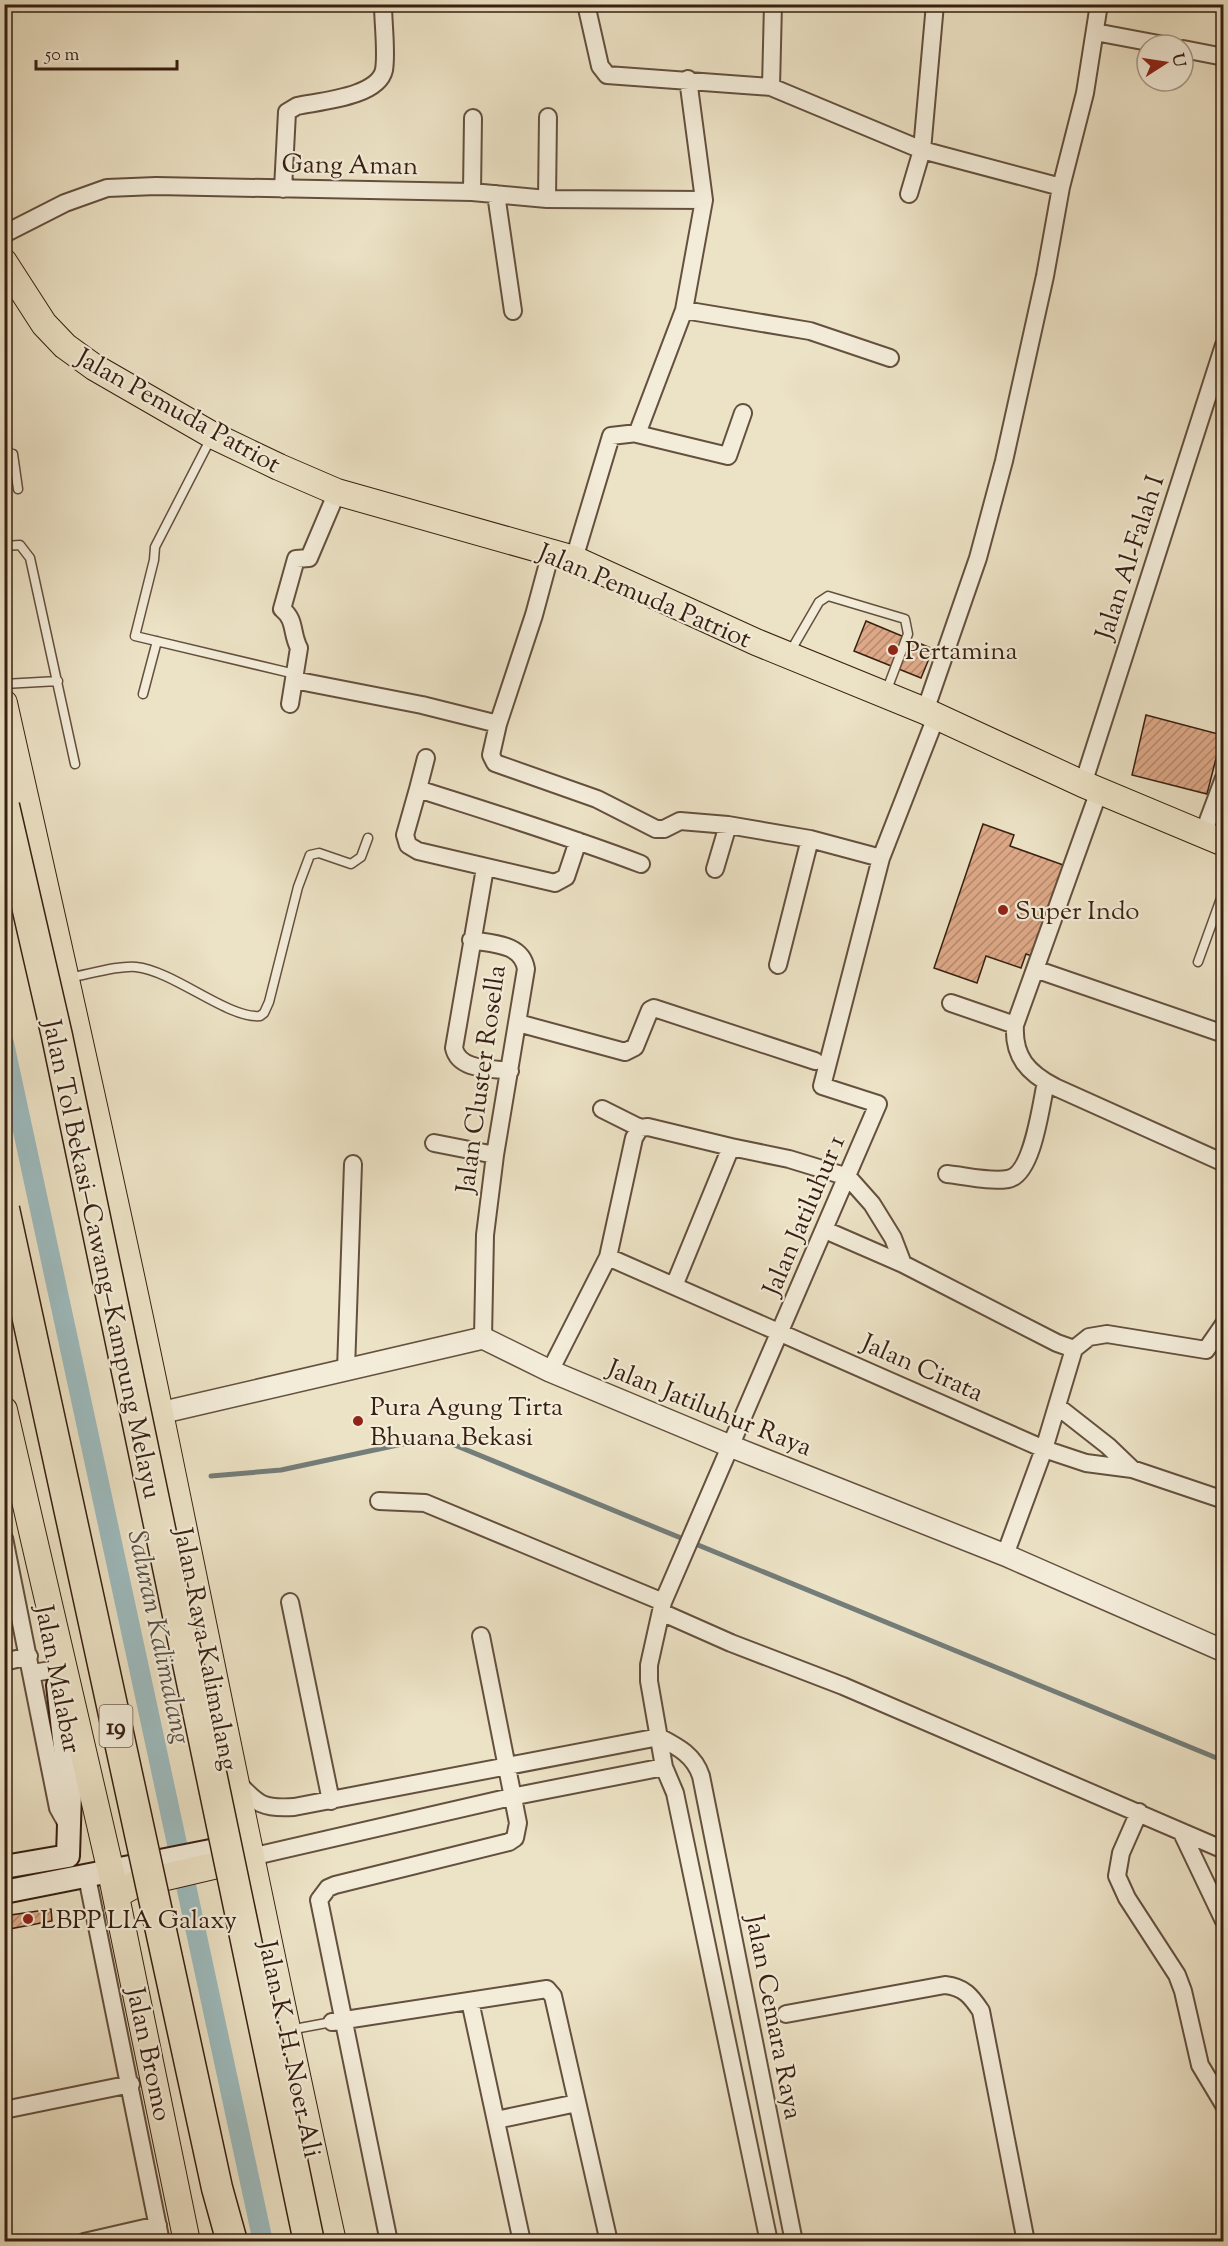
<svg xmlns="http://www.w3.org/2000/svg" width="1228" height="2246" viewBox="0 0 1228 2246" font-family="'Sorts Mill Goudy',serif">
  <defs>
    <pattern id="building-hatch" width="6" height="6" patternUnits="userSpaceOnUse" patternTransform="scale(1.5)"><rect width="6" height="6" fill="#dea988"/><path d="M-1 1l2-2M0 6l6-6M5 7l2-2" fill="none" stroke="#b5896e"/></pattern>
  </defs>
  <rect width="100%" height="100%" fill="#ece2c5"/>
  <filter id="stains"><feTurbulence type="fractalNoise" baseFrequency=".00333" numOctaves="4"/><feColorMatrix values="0 0 0 0 .2 0 0 0 0 .09 0 0 0 0 .02 0 0 0 .5 -.17"/></filter>
  <radialGradient id="worn" r=".72"><stop offset=".6" stop-color="#630" stop-opacity="0"/><stop offset="1" stop-color="#630" stop-opacity=".3"/></radialGradient>
  <g fill="none" stroke-linecap="round" stroke-linejoin="round">
    <path stroke="#747d79" stroke-width="5" d="M211,1476l70,-6 154,-33 789,324"/>
    <path stroke="#9dbbbe" stroke-width="20" d="M4,1043l259,1199"/>
  </g>
  <path fill="url(#building-hatch)" stroke="#371f11" stroke-width="1.5" d="M866,621l67,28 -12,29 -67,-27z
    M1146,715l76,20 -15,59 -75,-19z
    M983,824l31,11 -4,11 56,20 -31,91 -9,-3 -5,14 -35,-12 -9,27 -43,-15z
    M51,1909l1,12 -48,9v-14z"/>
  <g fill="none" stroke-linecap="round" stroke-linejoin="round">
    <g stroke="#64503e" stroke-width="11">
      <path id="service" d="M211,438l-56,109 -1,13 -19,76 160,38
        M4,452l9,2 5,35
        M4,546l16,-1 10,13 45,206
        M790,652l29,-50 9,-6 77,23 3,15 -22,58
        M4,684l54,-3
        M143,694l14,-53
        M1198,962l26,-72
        M67,978c20,-3 51,-13 69,-11 38,4 92,52 124,49l4,-3 5,-11 29,-115 12,-32 9,-2 32,11 10,-7 7,-19
        M289,2030l43,-8"/>
    </g>
    <g stroke="#64503e" stroke-width="20">
      <path id="minor" d="M586,4l14,62 7,9 164,12 151,63 139,37
        M1095,32l69,13
        M1183,49l41,8
        M688,79l16,121 -20,110 126,21 80,27
        M771,87l2,-83
        M283,189l4,-77 10,-6c23,-5 81,-9 87,-36 3,-17 -1,-47 -1,-66
        M472,192l1,-74
        M496,194l17,117
        M909,194l13,-44 13,-146
        M547,199l1,-82
        M4,234l61,-31 42,-15 49,-2 316,6 75,7 157,1
        M684,310l-47,124 91,22 15,-43
        M551,552l-17,63 -36,109 -7,31 4,8 102,36 59,30h8l16,-8 48,4 82,14 71,19
        M574,559l37,-123 26,-3
        M294,680l128,25 76,19
        M290,704l9,-56c-8,-15 -3,-28 -17,-39l14,-50 13,-1 28,-66
        M925,711l53,-153 26,-97 41,-185 16,-89 24,-94 14,-89
        M1083,784l141,-439
        M418,789l8,-31
        M1099,791l-84,234c-2,32 13,48 40,62l169,76
        M1203,834l21,-56
        M578,841l-12,36 -11,6 -137,-32 -10,-6 -3,-10 13,-46c75,24 150,47 223,75
        M485,868l-31,180c5,23 38,20 56,23
        M715,869l13,-44
        M471,940c21,4 51,3 55,29l-31,186 -10,80 -2,103
        M778,965l32,-126
        M1035,969l189,65
        M951,1003l64,22
        M518,1023l107,29 10,-5 15,-37 4,-2 161,53
        M602,1109l38,19 8,-1 83,20 -57,139
        M640,1128l-6,10 -26,119 436,192 42,14 46,6 92,31
        M434,1143l61,12
        M731,1147l58,12 59,18 24,27 21,34 10,26
        M947,1174c19,2 42,8 61,5 25,-4 33,-75 38,-97
        M825,1230l78,34 154,79 17,6
        M346,1370l7,-206
        M550,1371l58,-114
        M1057,1406l51,40 24,23
        M379,1501l46,2 238,99
        M4,1538l54,270 10,18
        M1005,1555l39,-106 30,-100 15,-12 18,-3 99,16 18,-26
        M290,1602l41,199
        M661,1612l70,31 112,43 381,164
        M4,1662l25,-6
        M33,1673l24,-4
        M664,1767l-15,-86v-16l14,-63 215,-498 -56,-18 59,-228 55,-141
        M238,1783c20,22 26,26 56,24l365,-70c19,10 35,18 42,39l93,466
        M1139,1812l-18,41 -4,23 10,22 50,77 6,16 17,74 24,40
        M1182,1833l42,88
        M251,1857l260,-60 153,-30 11,26 94,449
        M87,1877l74,365
        M470,2001l52,241
        M786,2014l159,-29c19,2 26,11 36,26l45,231
        M332,2022l215,-33 6,7 56,246
        M4,2110l127,-26
        M496,2120l81,-17
        M84,2242l74,-17
        M389,2242l-70,-342 9,-12 7,-3 174,-43 6,-4 3,-15 -37,-187"/>
    </g>
    <g stroke="#64503e" stroke-width="24">
      <path id="tertiary" d="M160,1413l323,-75 67,33 180,75 275,109 219,96"/>
    </g>
    <g stroke="#371f11" stroke-width="26">
      <path id="secondary" d="M4,1867l64,-11 2,-64 -12,-107
        M4,1892l237,-47"/>
    </g>
    <g stroke="#371f11" stroke-width="28">
      <path id="primary" d="M4,262l40,62 21,22 29,21 118,68 67,32 58,25 237,67 182,83 169,69 158,73 141,59
        M4,703c53,236 107,473 156,710 57,277 112,553 173,829
        M4,1410l107,462 76,370
        M116,1895l20,-11 111,-26"/>
    </g>
    <use href="#service" stroke="#f3ecd9" stroke-width="8"/>
    <use href="#minor" stroke="#f3ecd9" stroke-width="16"/>
    <use href="#tertiary" stroke="#f3ecd9" stroke-width="21"/>
    <use href="#secondary" stroke="#f3ecd9" stroke-width="22"/>
    <use href="#primary" stroke="#ece2c5" stroke-width="26"/>
    <g stroke="#371f11" stroke-width="33" stroke-linecap="butt">
      <path id="motorway-bridge" d="M4,806l53,230 252,1206
        M4,1209l213,979 15,54"/>
    </g>
    <use href="#motorway-bridge" stroke="#ece2c5" stroke-width="30"/>
  </g>
  <g fill="#8f2418" stroke="#f3ecd9" stroke-width="2">
    <circle cx="893" cy="650" r="6"/>
    <circle cx="1003" cy="910" r="6"/>
    <circle cx="358" cy="1421" r="6"/>
    <circle cx="28" cy="1919" r="6"/>
  </g>
  <g text-anchor="middle" stroke-width="4.5" stroke-linejoin="round" paint-order="stroke">
    <rect fill="#f3ecd9" stroke="#6f5c4d" stroke-width="1.5" x="99.5" y="1705" width="33" height="42" rx="4.5"/>
    <g font-size="24" font-weight="bold" fill="#371f11">
      <text x="116" y="1734">19</text>
    </g>
    <g font-size="26" fill="#371f11" stroke="#f3ecd9">
      <text transform="translate(350 164) rotate(1)" y="9">Gang Aman</text>
      <text transform="translate(179 410) rotate(29)" y="9">Jalan Pemuda Patriot</text>
      <text transform="translate(1129 557) rotate(-72)" y="9">Jalan Al-Falah I</text>
      <text transform="translate(645 595) rotate(23)" y="9">Jalan Pemuda Patriot</text>
      <text transform="translate(480 1079) rotate(-82)" y="9">Jalan Cluster Rosella</text>
      <text transform="translate(803 1215) rotate(-67)" y="9">Jalan Jatiluhur 1</text>
      <text transform="translate(103 1259) rotate(78)" y="9">Jalan Tol Bekasi–Cawang–Kampung Melayu</text>
      <text transform="translate(923 1367) rotate(24)" y="9">Jalan Cirata</text>
      <text transform="translate(710 1407) rotate(22)" y="9">Jalan Jatiluhur Raya</text>
      <text transform="translate(207 1649) rotate(79)" y="9">Jalan Raya Kalimalang</text>
      <text transform="translate(59 1679) rotate(79)" y="9">Jalan Malabar</text>
      <text transform="translate(775 2017) rotate(79)" y="9">Jalan Cemara Raya</text>
      <text transform="translate(291 2049) rotate(78)" y="9">Jalan K. H. Noer Ali</text>
      <text transform="translate(150 2054) rotate(78)" y="9">Jalan Bromo</text>
    </g>
    <g font-size="26" fill="#371f11" stroke="#f3ecd9" text-anchor="start">
      <text x="905" y="659">Pertamina</text>
      <text x="1015" y="919">Super Indo</text>
      <text x="370" y="1415">Pura Agung Tirta<tspan x="370" dy="30">Bhuana Bekasi</tspan></text>
      <text x="40" y="1928">LBPP LIA Galaxy</text>
    </g>
    <g font-size="27" font-style="italic" fill="#564e45" stroke="#f3ecd9">
      <text transform="translate(160 1637) rotate(78)" y="9">Saluran Kalimalang</text>
    </g>
  </g>
  <rect width="1228" height="2246" fill="none" stroke="#ece2c5" stroke-width="24"/>
  <rect x="6" y="6" width="1216" height="2234" fill="none" stroke="#371f11" stroke-width="3"/>
  <rect x="12" y="12" width="1204" height="2222" fill="none" stroke="#371f11" stroke-width="1.5"/>
  <g transform="translate(1165 63) rotate(78)"><circle r="28" fill="#f3ecd9" stroke="#a89a89" stroke-width="1.5"/>
  <path d="M0-4.5L10 22L0 15L-10 22Z" fill="#8f2418"/>
  <text y="-9" font-size="16" font-weight="bold" text-anchor="middle" fill="#371f11">U</text>
  </g>
  <path d="M36 60v9h141v-9" fill="none" stroke="#371f11" stroke-width="3"/>
  <text x="45" y="60" font-size="18" fill="#371f11" stroke="#f3ecd9" stroke-width="4.5" paint-order="stroke">50 m</text>
  <rect width="100%" height="100%" filter="url(#stains)"/>
  <rect width="100%" height="100%" fill="url(#worn)"/>
</svg>
